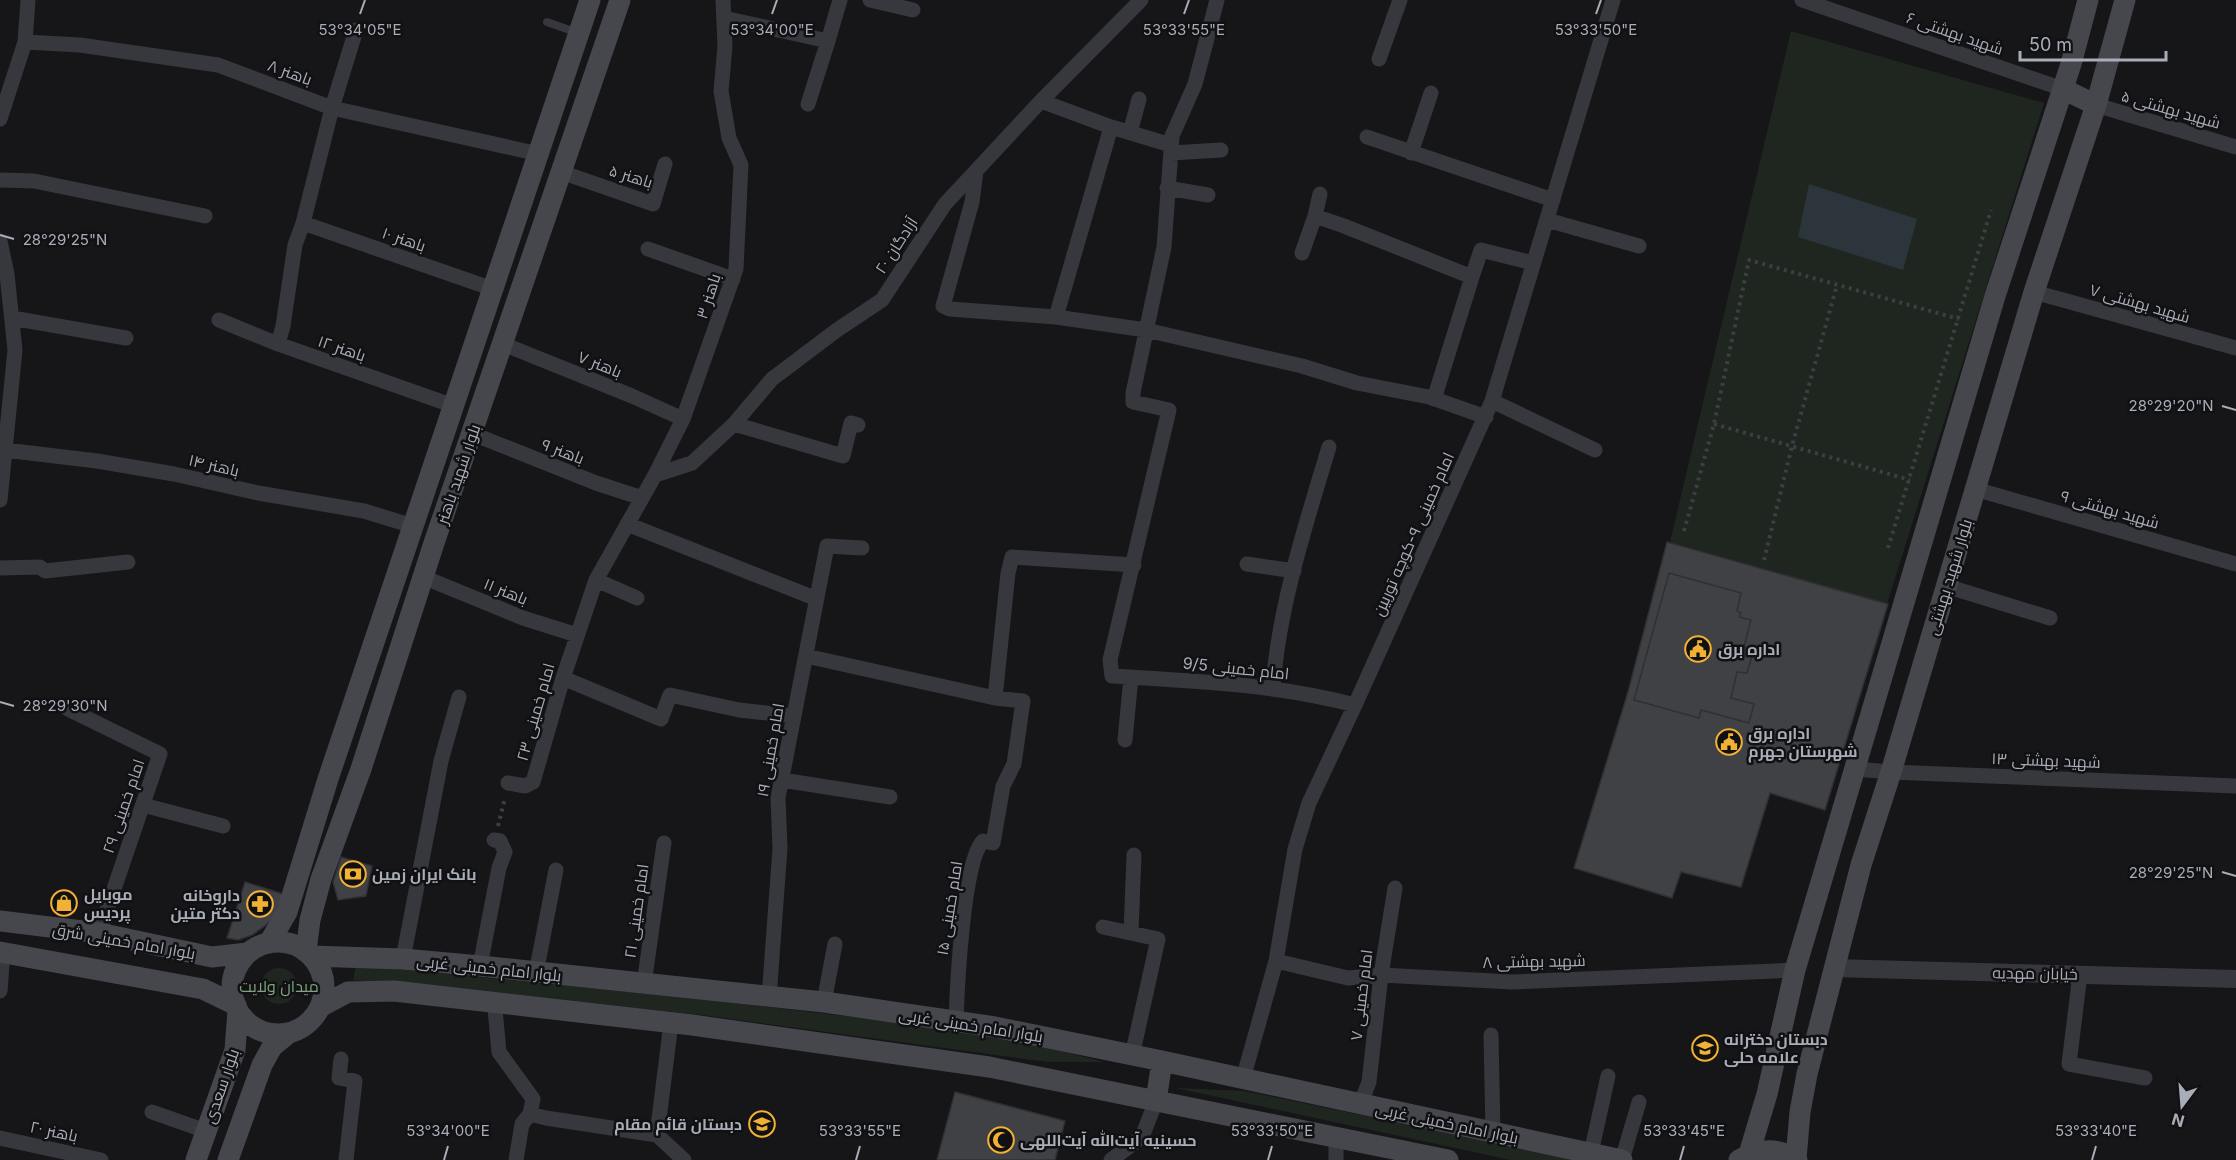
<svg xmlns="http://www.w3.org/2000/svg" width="2236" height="1160" viewBox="0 0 2236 1160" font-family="Inter,Cairo,sans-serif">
  <rect width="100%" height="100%" fill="#161618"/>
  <path fill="#1e261f" d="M1791,31l253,72 -157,501 -217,-62z
    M356,965l346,34 235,28 84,14 83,21h-56l-346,-47 -349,-35z
    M261 986a18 18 0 1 1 36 0a18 18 0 1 1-36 0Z
    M1176,1088l68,3 337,69h-70z"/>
  <path fill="#2c353c" d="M1809,184l108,35 -14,51 -105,-33z"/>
  <path fill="#404145" stroke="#303034" stroke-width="1.5" d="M1667,542l221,62 -63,206 -55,-17 -29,94 -60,-15 -9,26 -98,-30 54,-176z
    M1669,573l72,20 -4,18 4,2 -2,4 12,3 -7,27 10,3 -7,23 -10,-1 -6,26 23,6 -5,19 -48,-13 -2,8 -65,-18z
    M341,857l31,9 -6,30 -28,4 -5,-18z
    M245,882l41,13 -7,18 -13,12 -14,10 -14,5 -11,-2z
    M955,1092l110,29 -10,39h-118z"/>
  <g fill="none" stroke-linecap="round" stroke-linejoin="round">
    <path stroke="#3d3f44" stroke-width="4" stroke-dasharray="3 4.5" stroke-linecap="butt" d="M1714,424l196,56
      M1684,531l30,-107 35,-164 210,59
      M1888,548l103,-338
      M1764,560l28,-114 45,-161
      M498,826l7,-28"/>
    <path stroke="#37383d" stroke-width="8" d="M547,22l31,11"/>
    <path stroke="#37383d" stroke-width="15" d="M870,0l43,10
      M1217,0l-22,84 -23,52 -8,111 -31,146v9l36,8 -59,250 2,16c82,5 164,8 243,29
      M1802,0l261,89
      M724,18l104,23 12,-41
      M25,42l55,3 138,20 114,43 207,46
      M1379,59l21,-59
      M1041,101l70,26
      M808,104l20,-63
      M2096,105l140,42
      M0,119l25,-77 3,-42
      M1130,133l9,-34
      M1367,137l186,63
      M1171,153l50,-3
      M1411,153l20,-60
      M976,171l-4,31 -29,104 7,3 106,8 90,13 156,36 55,17 72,14 57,20
      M561,172l92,32 12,-40
      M0,180l34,1 171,35
      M1167,188l41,7
      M1320,194l-5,22 29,10 128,51 -38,122
      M1547,220l92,26
      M303,223l190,66
      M0,241l7,33 8,76 -15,150
      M648,249l85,30
      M1302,253l13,-37
      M1472,277l9,-27 52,13
      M2034,292l202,56
      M1056,317l55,-190 60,18
      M12,318l114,20
      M219,320l59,24 176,62
      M278,344l5,-18 12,-81 8,-22 29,-115 24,-78
      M503,344l129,52 51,23
      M1492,401l103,49
      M734,424l109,32 8,-33 7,2
      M473,434l123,49 46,15
      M5,450l92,11 77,13 84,19 106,18 49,15
      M655,475l37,-12 42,-39 38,-45 65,-49 45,-30 63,-96 96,-103 100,-101
      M1975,489l261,75
      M627,524l190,75
      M1247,564l47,7
      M0,568l40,-1 5,4 83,-9
      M423,577l100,41 54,17
      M596,580l41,18
      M1946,586l104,32
      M806,656l189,42
      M563,678l98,41 9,-24 69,15 55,6
      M1273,688c5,-78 33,-165 56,-241
      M68,709l92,45 -61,179
      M1125,740l6,-63
      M1855,769l36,3 345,14
      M782,780l108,17
      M508,783l17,3 8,-4 30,-104 33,-98 59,-105 28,-56 53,-150 5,-104 -12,-27 -8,-47 4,-45 -2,-46
      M143,805l80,21
      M1103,927l55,12 -26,117
      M1131,933l3,-78
      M403,959l38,-198 18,-64
      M1276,961l72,17 33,-3 131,7 283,-12
      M480,966l19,-98 6,-16 -5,-11 -6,-1
      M536,973l20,-103
      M2080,974l-11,90 76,14
      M644,984l20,-141
      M0,991l3,-39
      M769,998l11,-150 -2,-50 49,-252 35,2
      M824,1002l11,-58
      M496,1003l-1,6 4,43 34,47 -3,15 -8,10 -6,36
      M956,1022c1,-33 7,-161 27,-181l10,2 10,-57 11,-22 9,-63 -28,-3 13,-125 4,-16 122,8
      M1491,1035l2,98
      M341,1059l-2,19 16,3 -9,79
      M1243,1079l33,-118 19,-112 14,-46 46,-98 137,-304 121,-401
      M1360,1105l9,-23 12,-107 14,-87
      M152,1112l54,19
      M530,1114l16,4 111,17 27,25
      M657,1135l14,-112
      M0,1138l101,22
      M1591,1153l17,-77
      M1111,1160l31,-23 14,-36
      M1336,1160v-22
      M1622,1160l17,-58"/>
    <path stroke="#37383d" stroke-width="18" d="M1833,968l403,11"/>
    <path stroke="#45474d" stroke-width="21" d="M2063,89l33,16
      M0,921l99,12 113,24 36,-4
      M232 988a46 46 0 1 1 92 0a46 46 0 1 1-92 0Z
      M269,943l18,-31 41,-133 262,-779
      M306,951l4,-31 11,-41 40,-110 73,-226 186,-543
      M0,952l203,37 33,16
      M311,956l92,3 77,7 344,36 171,25 167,34 460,99
      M320,1007l28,-15 46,-1 298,34 297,42 459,93
      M1156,1101l6,-40
      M1749,1154l18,-60 28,-124 200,-674 76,-232 17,-64
      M1796,1159l4,-47 7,-38 54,-209 30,-93 143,-480 62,-187 29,-105
      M196,1160l39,-110 3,-40
      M228,1160l34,-95 10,-18 17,-14
      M1739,1160c20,-12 38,-13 58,0"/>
  </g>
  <path fill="none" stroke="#a8adb8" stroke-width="2" d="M360,14l5,-14M772,14l5,-14M1184,14l5,-14M1596,14l5,-14M0,235l14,4M2222,406l14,4M0,702l14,4M2222,872l14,4M444,1160l4,-14M856,1160l4,-14M1268,1160l4,-14M1680,1160l4,-14M2092,1160l4,-14"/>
  <defs>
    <g id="civic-ring" transform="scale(1.35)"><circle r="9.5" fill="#111113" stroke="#f2b134" stroke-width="1.5"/><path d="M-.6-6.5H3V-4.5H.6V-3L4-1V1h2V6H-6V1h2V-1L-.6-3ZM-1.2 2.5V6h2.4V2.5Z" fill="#f2b134"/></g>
    <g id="bank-ring" transform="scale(1.35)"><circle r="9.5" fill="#111113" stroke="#f2b134" stroke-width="1.5"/><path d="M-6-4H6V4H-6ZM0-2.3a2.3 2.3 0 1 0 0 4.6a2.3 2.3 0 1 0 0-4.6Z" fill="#f2b134"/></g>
    <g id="shop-ring" transform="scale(1.35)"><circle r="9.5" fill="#111113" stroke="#f2b134" stroke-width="1.5"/><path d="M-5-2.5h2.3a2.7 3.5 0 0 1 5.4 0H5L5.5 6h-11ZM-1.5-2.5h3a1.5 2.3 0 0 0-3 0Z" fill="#f2b134"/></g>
    <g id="pharmacy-ring" transform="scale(1.35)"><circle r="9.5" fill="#111113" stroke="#f2b134" stroke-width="1.5"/><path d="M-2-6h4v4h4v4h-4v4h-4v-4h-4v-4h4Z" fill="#f2b134"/></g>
    <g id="school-ring" transform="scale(1.35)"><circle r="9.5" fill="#111113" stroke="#f2b134" stroke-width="1.5"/><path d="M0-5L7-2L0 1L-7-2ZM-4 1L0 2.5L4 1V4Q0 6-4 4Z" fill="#f2b134"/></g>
    <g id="mosque-ring" transform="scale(1.35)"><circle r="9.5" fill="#111113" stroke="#f2b134" stroke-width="1.5"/><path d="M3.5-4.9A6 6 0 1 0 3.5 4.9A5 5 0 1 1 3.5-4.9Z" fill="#f2b134"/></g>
  </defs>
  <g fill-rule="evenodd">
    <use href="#civic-ring" x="1698" y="649"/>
    <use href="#civic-ring" x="1729" y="742"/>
    <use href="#bank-ring" x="353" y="874"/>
    <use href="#shop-ring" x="64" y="903"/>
    <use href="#pharmacy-ring" x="260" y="904"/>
    <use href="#school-ring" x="1705" y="1048"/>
    <use href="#school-ring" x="762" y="1124"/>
    <use href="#mosque-ring" x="1001" y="1140"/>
  </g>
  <g text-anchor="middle" stroke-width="5" stroke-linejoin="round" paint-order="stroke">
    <g font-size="16" fill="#a8adb8" stroke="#111113">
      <text transform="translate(1955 33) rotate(19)" y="6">شهید بهشتی ۶</text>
      <text transform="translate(290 72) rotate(20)" y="6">باهنر ۸</text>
      <text transform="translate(2171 109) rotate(16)" y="6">شهید بهشتی ۵</text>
      <text transform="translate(631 176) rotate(17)" y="6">باهنر ۵</text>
      <text transform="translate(404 239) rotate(19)" y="6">باهنر ۱۰</text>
      <text transform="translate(896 245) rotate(-57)" y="6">آزادگان ۲۰</text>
      <text transform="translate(708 296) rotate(-72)" y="6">باهنر ۳</text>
      <text transform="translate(2140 303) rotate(16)" y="6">شهید بهشتی ۷</text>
      <text transform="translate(342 348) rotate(19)" y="6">باهنر ۱۲</text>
      <text transform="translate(600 364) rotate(22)" y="6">باهنر ۷</text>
      <text transform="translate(563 451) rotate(21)" y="6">باهنر ۹</text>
      <text transform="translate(214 465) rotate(13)" y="6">باهنر ۱۴</text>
      <text transform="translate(458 474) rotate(-71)" y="6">بلوار شهید باهنر</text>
      <text transform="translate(2110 509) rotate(16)" y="6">شهید بهشتی ۹</text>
      <text transform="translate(1413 534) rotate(-66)" y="6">امام خمینی ۹-کوچه توربین</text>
      <text transform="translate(1949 577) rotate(-73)" y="6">بلوار شهید بهشتی</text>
      <text transform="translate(506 591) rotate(22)" y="6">باهنر ۱۱</text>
      <text transform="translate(1236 668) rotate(6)" y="6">امام خمینی 9/5</text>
      <text transform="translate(535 712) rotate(-74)" y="6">امام خمینی ۲۳</text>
      <text transform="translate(770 750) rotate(-80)" y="6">امام خمینی ۱۹</text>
      <text transform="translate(2046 760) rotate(2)" y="6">شهید بهشتی ۱۳</text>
      <text transform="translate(123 806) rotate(-71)" y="6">امام خمینی ۲۹</text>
      <text transform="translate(949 908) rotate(-81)" y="6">امام خمینی ۱۵</text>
      <text transform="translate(636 911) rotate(-82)" y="6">امام خمینی ۲۱</text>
      <text transform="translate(124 941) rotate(10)" y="6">بلوار امام خمینی شرق</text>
      <text transform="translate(1534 961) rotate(-1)" y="6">شهید بهشتی ۸</text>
      <text transform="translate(489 968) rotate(6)" y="6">بلوار امام خمینی غربی</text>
      <text transform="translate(2035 973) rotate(1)" y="6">خیابان مهدیه</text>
      <text transform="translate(1361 995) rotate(-83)" y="6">امام خمینی ۷</text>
      <text transform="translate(971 1025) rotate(9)" y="6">بلوار امام خمینی غربی</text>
      <text transform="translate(221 1086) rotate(-71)" y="6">بلوار سعدی</text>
      <text transform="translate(1447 1123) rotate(12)" y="6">بلوار امام خمینی غربی</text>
      <text transform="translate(54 1131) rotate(12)" y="6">باهنر ۲۰</text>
    </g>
    <g font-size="16" font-weight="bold" fill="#a8adb8" stroke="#111113" text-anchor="start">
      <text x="1718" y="655">اداره برق</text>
      <text x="1748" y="739">اداره برق<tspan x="1748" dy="18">شهرستان جهرم</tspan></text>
      <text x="372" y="880">بانک ایران زمین</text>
      <text x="84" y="900">موبایل<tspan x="84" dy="18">پردیس</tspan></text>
      <text x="240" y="901" text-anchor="end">داروخانه<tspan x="240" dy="18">دکتر متین</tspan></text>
      <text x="1724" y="1045">دبستان دخترانه<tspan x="1724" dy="18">علامه حلی</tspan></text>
      <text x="742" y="1130" text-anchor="end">دبستان قائم مقام</text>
      <text x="1020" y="1146">حسینیه آیت‌الله آیت‌اللهی</text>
    </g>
    <g font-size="16" fill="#7fa381" stroke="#111113">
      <text x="279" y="992">میدان ولایت</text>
    </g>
  </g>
  <g font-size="15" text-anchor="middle" fill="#a8adb8" stroke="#111113" stroke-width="5" stroke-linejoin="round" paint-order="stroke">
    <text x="360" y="35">53°34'05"E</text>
    <text x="772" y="35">53°34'00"E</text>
    <text x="1184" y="35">53°33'55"E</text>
    <text x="1596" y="35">53°33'50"E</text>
    <text x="65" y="245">28°29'25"N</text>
    <text x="2171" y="411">28°29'20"N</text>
    <text x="65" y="711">28°29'30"N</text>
    <text x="2171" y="878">28°29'25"N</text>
    <text x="448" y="1136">53°34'00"E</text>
    <text x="860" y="1136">53°33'55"E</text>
    <text x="1272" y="1136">53°33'50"E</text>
    <text x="1684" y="1136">53°33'45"E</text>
    <text x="2096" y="1136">53°33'40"E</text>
  </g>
  <g transform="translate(2182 1106) rotate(196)" stroke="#111113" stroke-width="4.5" paint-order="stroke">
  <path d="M0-4.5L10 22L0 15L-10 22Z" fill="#a8adb8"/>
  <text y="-9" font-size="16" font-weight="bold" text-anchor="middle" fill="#a8adb8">N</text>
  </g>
  <path d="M2020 51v9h146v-9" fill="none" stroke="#a8adb8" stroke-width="3"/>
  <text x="2029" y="51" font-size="18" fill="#a8adb8" stroke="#111113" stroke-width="4.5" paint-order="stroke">50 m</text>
</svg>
